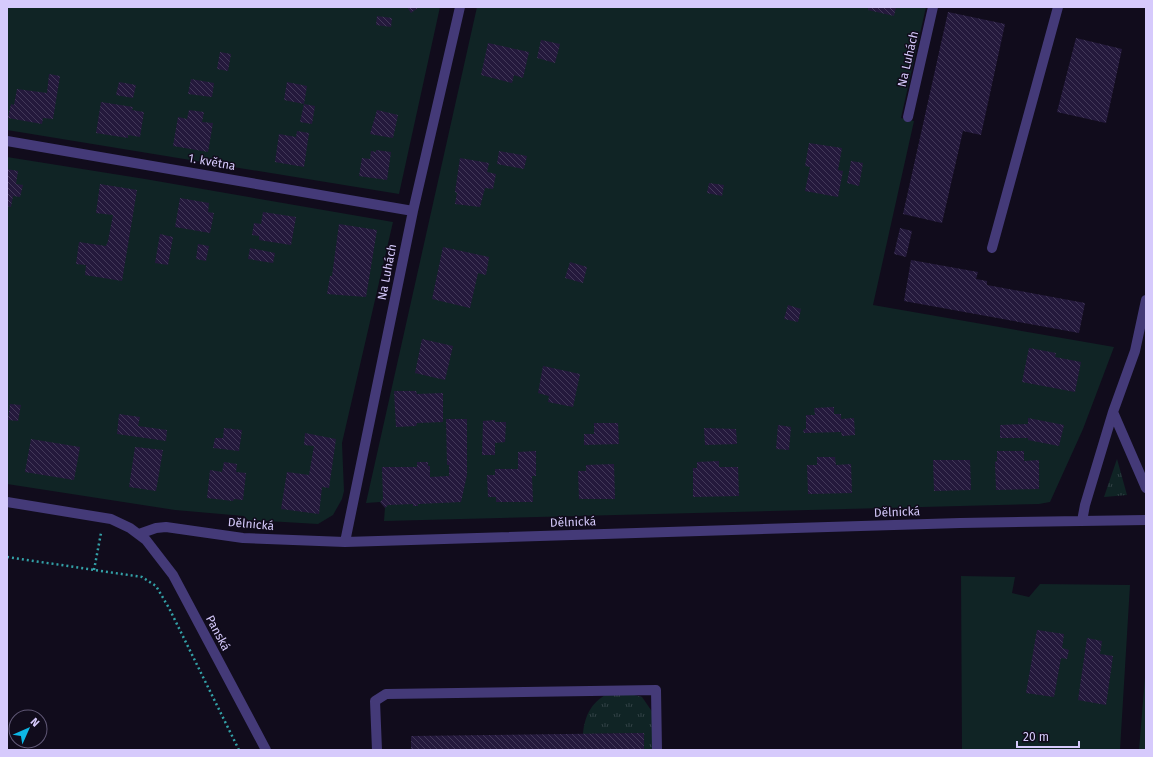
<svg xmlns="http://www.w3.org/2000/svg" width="1153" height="757" viewBox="0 0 1153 757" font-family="'Fira Sans',sans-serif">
  <defs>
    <pattern id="grass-tufts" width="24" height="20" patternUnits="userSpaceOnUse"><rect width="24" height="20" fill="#102425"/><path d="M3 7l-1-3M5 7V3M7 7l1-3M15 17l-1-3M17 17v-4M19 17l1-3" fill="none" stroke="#324246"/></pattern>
    <pattern id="building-back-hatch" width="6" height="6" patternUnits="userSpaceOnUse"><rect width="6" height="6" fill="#24193c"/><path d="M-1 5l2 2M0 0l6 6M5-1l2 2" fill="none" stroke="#433959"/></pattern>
  </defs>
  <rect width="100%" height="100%" fill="#110c1c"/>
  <path fill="url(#grass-tufts)" d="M1117,459l10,36 -23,2z
    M611,692h12l19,5 11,16 2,37h-11v-17l-61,1c2,-20 9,-33 28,-42z"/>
  <path fill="#102425" d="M7,7h433l-41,187 -392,-64z
    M477,7h449l-25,111 13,3 -41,184 241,42 -31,82 -33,73 -11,2 -655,17 1,-14 -5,-5 -14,1z
    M7,157l138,22 248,43 -51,221 2,48 -2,8 -9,16 -15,9 -70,-4 -4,-4 -69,-6 -168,-26z
    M961,576l54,1 -3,16 17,4 11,-13 90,1 -10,165h-158z
    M1146,665v85h-7z"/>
  <path fill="url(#building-back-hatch)" d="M407,7h12l-8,6z
    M868,7h28l-2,9 -26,-6z
    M948,12l57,12 -24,111 -18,-4 -21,92 -39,-9z
    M377,16l15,2 -1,9 -15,-2z
    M1076,38l46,11 -16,74 -49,-11z
    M541,40l19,4 -5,19 -18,-5z
    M488,43l41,9 -6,26 -9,-3 -2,8 -31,-8z
    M220,52l11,2 -3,17 -11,-2z
    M49,74l11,2 -7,43 -10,-1 -1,6 -34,-6 3,-14 3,1 3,-16 30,4z
    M191,79l23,4 -2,14 -24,-3z
    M119,82l17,3 -3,13 -17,-3z
    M287,82l20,4 -3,18 -20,-4z
    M101,102l32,5 -1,3 12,2 -4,25 -12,-2v3l-32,-5z
    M304,104l11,2 -3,18 -12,-2z
    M189,110l15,2 -2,10 11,1 -5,29 -35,-6 5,-29 9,2z
    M377,110l21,5 -5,23 -23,-4z
    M297,131l12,2 -5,34 -29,-5 4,-28 17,3z
    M809,143l33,5 -4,22 5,1 -5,26 -33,-6 5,-24 -5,-1z
    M376,150l15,2 -4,28 -28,-4 3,-18 8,1 1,-8 5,1z
    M499,151l28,5 -3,13 -27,-5z
    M460,158l29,5 -2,9 9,2 -3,15 -8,-1 -5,19 -25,-3 2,-11 -2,-1z
    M851,161l12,2 -4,23 -12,-3z
    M7,169l11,2 -2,13 7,1 -3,12 -7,-1 -2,11 -4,-1z
    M709,183l15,2 -2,11 -15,-3z
    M100,184l37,6 -15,91 -37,-6 1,-10 -10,-1 3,-22 27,4 2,-5 5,-26 -17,-2z
    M180,198l29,5 -1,9 6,1 -4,20 -35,-6z
    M263,212l33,5 -5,28 -32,-5v-4l-7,-1 2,-12 7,1z
    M339,224l38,6 -11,67 -39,-3 3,-18h2z
    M900,228l12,3 -6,26 -12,-3z
    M160,234l13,3 -5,28 -13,-2z
    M198,244l11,2 -3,15 -10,-2z
    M443,247l46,10 -3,18 -8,-2 -8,35 -38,-9z
    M250,248l25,5 -2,10 -25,-4z
    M911,260l67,12 -2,7 11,2v4l98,18 -6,30 -175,-32z
    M570,262l17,5 -4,16 -18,-5z
    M788,305l13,4 -3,13 -14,-3z
    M422,339l31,7 -8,34 -30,-7z
    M1029,348l27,5 -1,4 26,5 -6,30 -53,-10z
    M543,366l37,8 -7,33 -25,-5 1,-6 -11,-3z
    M394,391h22l1,3 26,-1v29l-26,1 -1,3 -20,1z
    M10,404l11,1 -3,16 -10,-1z
    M834,407v7h7v5l13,-1 1,17 -13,1 -1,-4 -37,1 -1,-3 3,-1v-14h9l-1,-7z
    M119,414l21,3 -2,9 29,4 -1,11 -49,-7z
    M1028,418l36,7 -5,21 -31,-6v-2h-28v-13l28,-1z
    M446,419h21v56l-6,27 -43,2v2h-5v-2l-25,1 -3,3 -5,-6 3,-3 -1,-32h35v-5h11v4h2v11l19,-1v-11h-2z
    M495,420v2h11l-1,20 -10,1v12h-13l1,-34z
    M594,423h24l1,21 -35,1v-11h10z
    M778,425l13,2 -2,23 -13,-1z
    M224,428l18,2 -3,21 -26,-3 2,-10h8z
    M704,428l32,1 1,15 -32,1z
    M305,433l31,6 -7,49 -7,-1 -3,27 -38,-5 6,-37 22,3 5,-29 -10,-1z
    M31,439l49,8 -6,33 -49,-8z
    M135,447l28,3 -7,41 -27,-4z
    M536,451v25h-4l1,26h-37v-5h-8l-1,-22h8v-6h23v-17z
    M997,451h27v10l15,-1v29l-43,1 -1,-28 2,-1z
    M817,457h18l1,8 15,-1 1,29 -44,1 -1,-29h10z
    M933,460h37l1,30 -37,1z
    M719,461v6h19l1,29 -46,1v-29h4v-6z
    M224,462l13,2 -1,8 10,1 -3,27 -9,-1 -1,2 -26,-3 3,-28 12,2z
    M614,464l1,35h-36l-1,-28h8v-6z
    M1037,630l27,4 -2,14 7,2 -2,9 -6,-1 -7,39 -28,-4z
    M1087,638l15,3 -2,13 13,2 -7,49 -28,-5z
    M644,733v17h-233v-14z"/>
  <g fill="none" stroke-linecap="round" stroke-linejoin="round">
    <path stroke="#33a1a7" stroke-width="2.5" stroke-dasharray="2 3" stroke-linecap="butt" d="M7,557l135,20 14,9 13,22 70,142
      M94,570l7,-37"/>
    <path stroke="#443a78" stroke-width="10" d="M908,117l25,-110
      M7,141l406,70
      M992,248l66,-241
      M1113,412l33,76
      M7,502l104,17 19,9 16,12 27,35 93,175
      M1082,521l3,-16 28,-93 22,-61 11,-51
      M139,534l17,-6 10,-1 77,11 102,4 615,-19 186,-3
      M345,542l68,-331 47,-204
      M377,750l-2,-49 11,-7 270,-4 1,60"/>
  </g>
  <g text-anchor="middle" stroke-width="3" stroke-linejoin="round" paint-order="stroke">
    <g font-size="12" fill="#d6cafc" stroke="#110c1c">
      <text transform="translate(908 59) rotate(-77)" y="4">Na Luhách</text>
      <text transform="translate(212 162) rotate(10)" y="4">1. května</text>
      <text transform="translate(387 272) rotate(-79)" y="4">Na Luhách</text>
      <text transform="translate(897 512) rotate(-2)" y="4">Dělnická</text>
      <text transform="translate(573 522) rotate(-2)" y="4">Dělnická</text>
      <text transform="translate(251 524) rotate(5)" y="4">Dělnická</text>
      <text transform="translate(218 633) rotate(62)" y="4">Panská</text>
    </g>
  </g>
  <rect width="1153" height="757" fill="none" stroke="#d6cafc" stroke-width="16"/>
  <g transform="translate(28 729) rotate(45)"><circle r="19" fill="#110c1c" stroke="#605876"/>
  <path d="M0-3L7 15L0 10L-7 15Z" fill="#0db7e6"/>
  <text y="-6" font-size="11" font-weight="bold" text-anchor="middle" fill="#d6cafc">N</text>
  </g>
  <path d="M1017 741v6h62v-6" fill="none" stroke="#d6cafc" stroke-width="2"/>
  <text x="1023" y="741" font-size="12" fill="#d6cafc" stroke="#110c1c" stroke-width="3" paint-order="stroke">20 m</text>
</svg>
